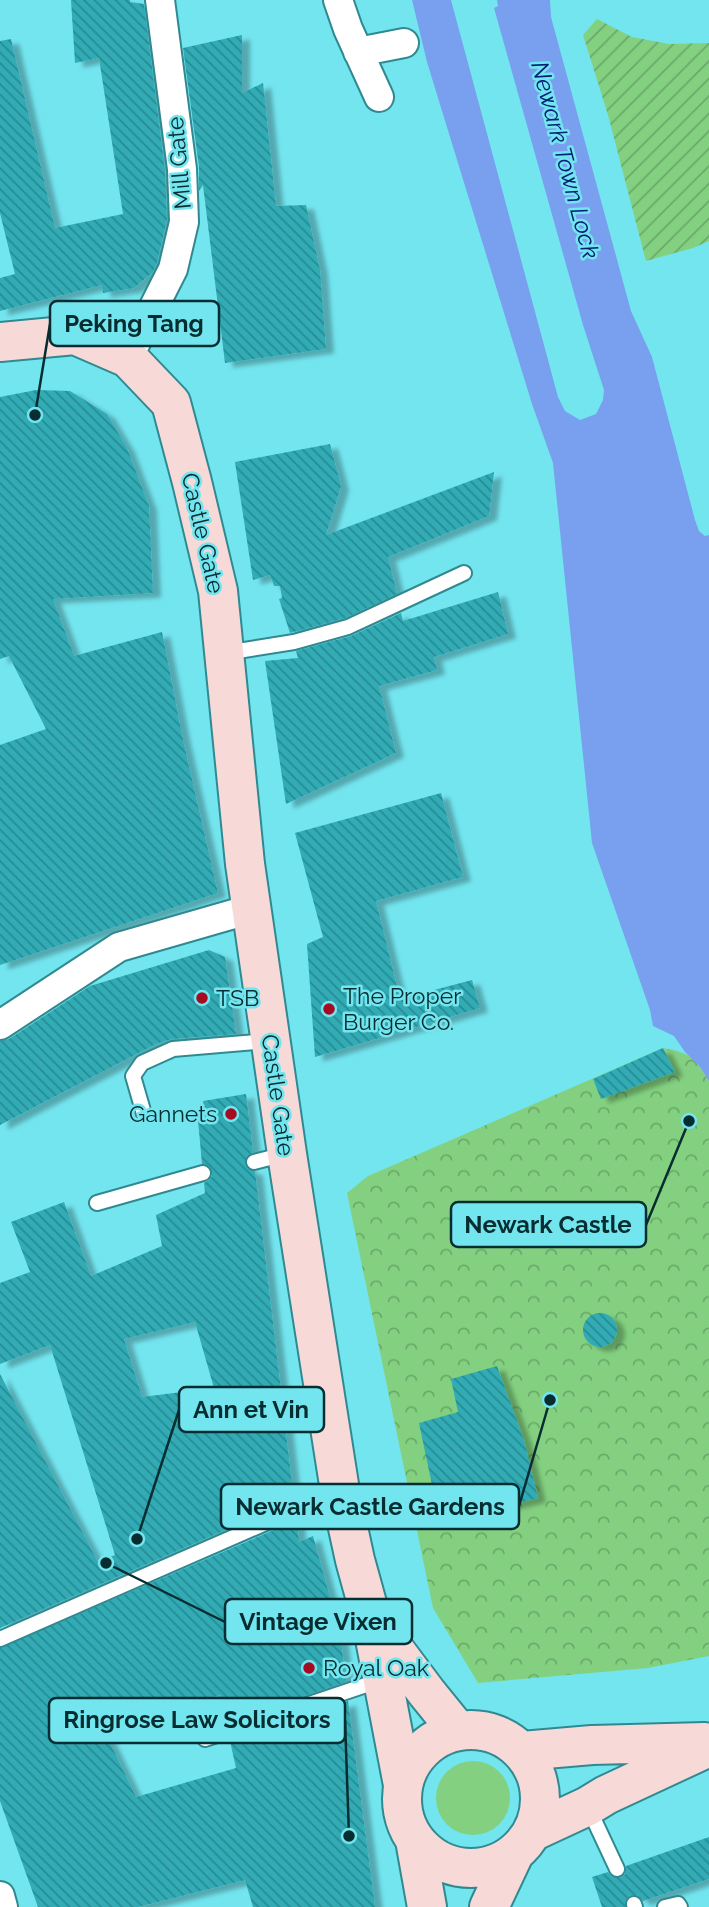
<svg xmlns="http://www.w3.org/2000/svg" width="709" height="1907" viewBox="0 0 709 1907" font-family="Raleway,sans-serif">
  <defs>
    <pattern id="park-crowns" width="20" height="18" patternUnits="userSpaceOnUse" patternTransform="scale(1.75)"><rect width="20" height="18" fill="#83d180"/><path d="M2 6a3 3 0 1 1 6 0M12 15a3 3 0 1 1 6 0" fill="none" stroke="#69aa69"/></pattern>
    <pattern id="garden-furrows" width="10" height="10" patternUnits="userSpaceOnUse" patternTransform="scale(1.75)"><rect width="10" height="10" fill="#83d180"/><path d="M-1 1l2-2M0 10L10 0M9 11l2-2" fill="none" stroke="#69aa69"/></pattern>
    <pattern id="building-back-hatch" width="6" height="6" patternUnits="userSpaceOnUse" patternTransform="scale(1.75)"><rect width="6" height="6" fill="#30abb5"/><path d="M-1 5l2 2M0 0l6 6M5-1l2 2" fill="none" stroke="#278c94"/></pattern>
    <filter id="shadow"><feDropShadow dx="8" dy="4.5" stdDeviation="2" flood-color="#0004"/></filter>
  </defs>
  <rect width="100%" height="100%" fill="#73e5ef"/>
  <path fill="#83d180" d="M436 1798a37 37 0 1 1 74 0a37 37 0 1 1-74 0Z"/>
  <path fill="url(#park-crowns)" d="M663,1048c27,5 31,9 46,33v575l-61,12 -170,15 -45,-75 -86,-415 21,-17z"/>
  <path fill="url(#garden-furrows)" d="M597,19l35,18 37,7 40,-1v198l-16,7 -47,13 -38,-146 -25,-80z"/>
  <path fill="#78a0ee" d="M412,0h39l107,397 7,14 15,9 16,-6 7,-14 1,-10 -21,-65 -89,-317 4,-2 -1,-6h53l1,17 80,294 21,46 43,163 4,11 6,5 4,-1v546l-9,-14 -15,-15 -11,-16 -21,-10 -3,-16 -58,-167 -39,-380 -21,-59 -105,-342z"/>
  <path fill="url(#building-back-hatch)" fill-rule="evenodd" filter="url(#shadow)" d="M71,0h59v2l14,2 21,166 2,50 -10,43 -4,9 -19,16 -31,5 -1,-8 -102,26v-33l15,-4 -15,-61v-172l11,-2 44,189 68,-14 -24,-156 -24,5z
    M242,35v58l21,-10 13,123 30,-1 14,65 6,79 -101,14 -22,-178 -4,6v-24l-16,-119z
    M36,390l34,1 37,23 20,34 22,58 4,87 -100,6 21,57 88,-24 21,108 35,153 -218,72v-220l46,-16 -37,-73 -9,3v-262z
    M330,444l11,42 -15,49 168,-63 -5,44 -101,41 9,37 -52,24 -55,15 -11,-34 3,-1 -2,-12h-6l-4,-11 -17,5 -18,-118z
    M498,592l10,42 -74,23 3,13 -58,16 17,67 -110,51 -21,-143 33,-3 -2,-7 55,-15 50,-23 2,8z
    M441,793l22,84 -87,24 24,98 72,-19 8,28 -165,49 -8,-113 16,-7 -28,-104z
    M209,950l16,7 11,77 -64,5 -16,5 -156,81v-84l9,-2 81,-53z
    M663,1048l12,24 -74,27 -8,-20z
    M246,1094l7,58 -6,4 -2,8 3,5 7,2 39,329 -294,128v-254l98,188 17,-7 -65,-210 -50,19v-81l30,-11 -19,-50 53,-20 27,74 71,-30 -6,-31 49,-22 -1,-10 5,-3 3,-4 -2,-9 -8,-3 -4,-44 7,-2 -2,-17zM195,1322l19,66 -72,9 -18,-58z
    M583 1330a17 17 0 1 1 34 0a17 17 0 1 1-34 0Z
    M497,1366l27,74 14,58 -65,17 -5,-21 -32,10 -17,-81 39,-11 -7,-33z
    M297,1520l2,22 14,-6 27,97 6,49 -120,40 -6,-27 -116,35 32,67 100,-29 -6,-27 118,-40 27,206h-122l-8,-27 -107,27h-100l-38,-106v-153z
    M709,1837v42l-66,22 -6,-6h-7l-5,6v6h-23l-10,-30 16,-5 4,5 8,1 5,-4 1,-8z"/>
  <g fill="none" stroke-linecap="round" stroke-linejoin="round">
    <g stroke="#308991" stroke-width="18">
      <path id="lane" d="M225,653l69,-11 54,-15 116,-54
        M144,1114l-11,-38 9,-13 31,-14 96,-8
        M254,1162l31,-8
        M97,1203l106,-30
        M0,1639l339,-148
        M205,1739l176,-59
        M588,1807l29,62
        M634,1904l1,3
        M665,1907l13,-3 2,3"/>
    </g>
    <g stroke="#308991" stroke-width="32">
      <path id="street" d="M338,0l10,29 31,68
        M358,52l46,-9
        M128,358l45,-89 11,-47 -2,-53 -22,-169
        M0,1025l119,-78 132,-38
        M0,1896l3,11"/>
    </g>
    <g stroke="#308991" stroke-width="42">
      <path id="secondary" d="M0,342l75,-7 53,23 43,45 21,79 26,109 27,273 42,290 53,337 15,69 16,58 32,167
        M376,1625l51,68 30,37
        M402 1799a69 69 0 1 1 138 0a69 69 0 1 1-138 0Z
        M522,1751l70,-6 113,-3
        M532,1832l56,-26 18,-11 103,-48
        M415,1840l12,67
        M489,1907l25,-53"/>
    </g>
    <use href="#lane" stroke="#fff" stroke-width="14"/>
    <use href="#street" stroke="#fff" stroke-width="28"/>
    <use href="#secondary" stroke="#f7dad8" stroke-width="38"/>
  </g>
  <g fill="#a50c21" stroke="#73e5ef" stroke-width="2.5">
    <circle cx="202" cy="998" r="7"/>
    <circle cx="329" cy="1009" r="7"/>
    <circle cx="231" cy="1114" r="7"/>
    <circle cx="309" cy="1668" r="7"/>
  </g>
  <g text-anchor="middle" stroke-width="5" stroke-linejoin="round" paint-order="stroke">
    <g font-size="23" fill="#072d31" stroke="#73e5ef">
      <text transform="translate(179 163) rotate(-95)" y="8">Mill Gate</text>
      <text transform="translate(203 533) rotate(77)" y="8">Castle Gate</text>
      <text transform="translate(278 1095) rotate(82)" y="8">Castle Gate</text>
    </g>
    <g font-size="23" fill="#072d31" stroke="#73e5ef" text-anchor="start">
      <text x="343" y="1004">The Proper<tspan x="343" dy="26">Burger Co.</tspan></text>
      <text x="216" y="1006">TSB</text>
      <text x="217" y="1122" text-anchor="end">Gannets</text>
      <text x="323" y="1676">Royal Oak</text>
    </g>
    <g font-size="24" font-style="italic" fill="#022175" stroke="#73e5ef">
      <text transform="translate(565 160) rotate(75)" y="8">Newark Town Lock</text>
    </g>
  </g>
  <path fill="none" stroke="#072d31" stroke-width="2.5" d="M35 415L50 324M689 1121L646 1225M137 1539L179 1410M550 1400L519 1506M106 1563L225 1622M349 1836L345 1720"/>
  <g fill="#072d31" stroke="#73e5ef" stroke-width="2.5">
    <circle cx="35" cy="415" r="7"/>
    <circle cx="689" cy="1121" r="7"/>
    <circle cx="137" cy="1539" r="7"/>
    <circle cx="550" cy="1400" r="7"/>
    <circle cx="106" cy="1563" r="7"/>
    <circle cx="349" cy="1836" r="7"/>
  </g>
  <g fill="#73e5ef" stroke="#072d31" stroke-width="2.5">
    <rect x="50" y="301" width="169" height="45" rx="7"/>
    <rect x="451" y="1202" width="195" height="45" rx="7"/>
    <rect x="179" y="1387" width="145" height="45" rx="7"/>
    <rect x="221" y="1484" width="298" height="45" rx="7"/>
    <rect x="225" y="1599" width="187" height="45" rx="7"/>
    <rect x="49" y="1698" width="296" height="45" rx="7"/>
  </g>
  <g font-size="24" text-anchor="middle" font-weight="bold" fill="#072d31">
    <text x="134" y="332">Peking Tang</text>
    <text x="548" y="1233">Newark Castle</text>
    <text x="251" y="1418">Ann et Vin</text>
    <text x="370" y="1515">Newark Castle Gardens</text>
    <text x="318" y="1630">Vintage Vixen</text>
    <text x="197" y="1728">Ringrose Law Solicitors</text>
  </g>
</svg>
